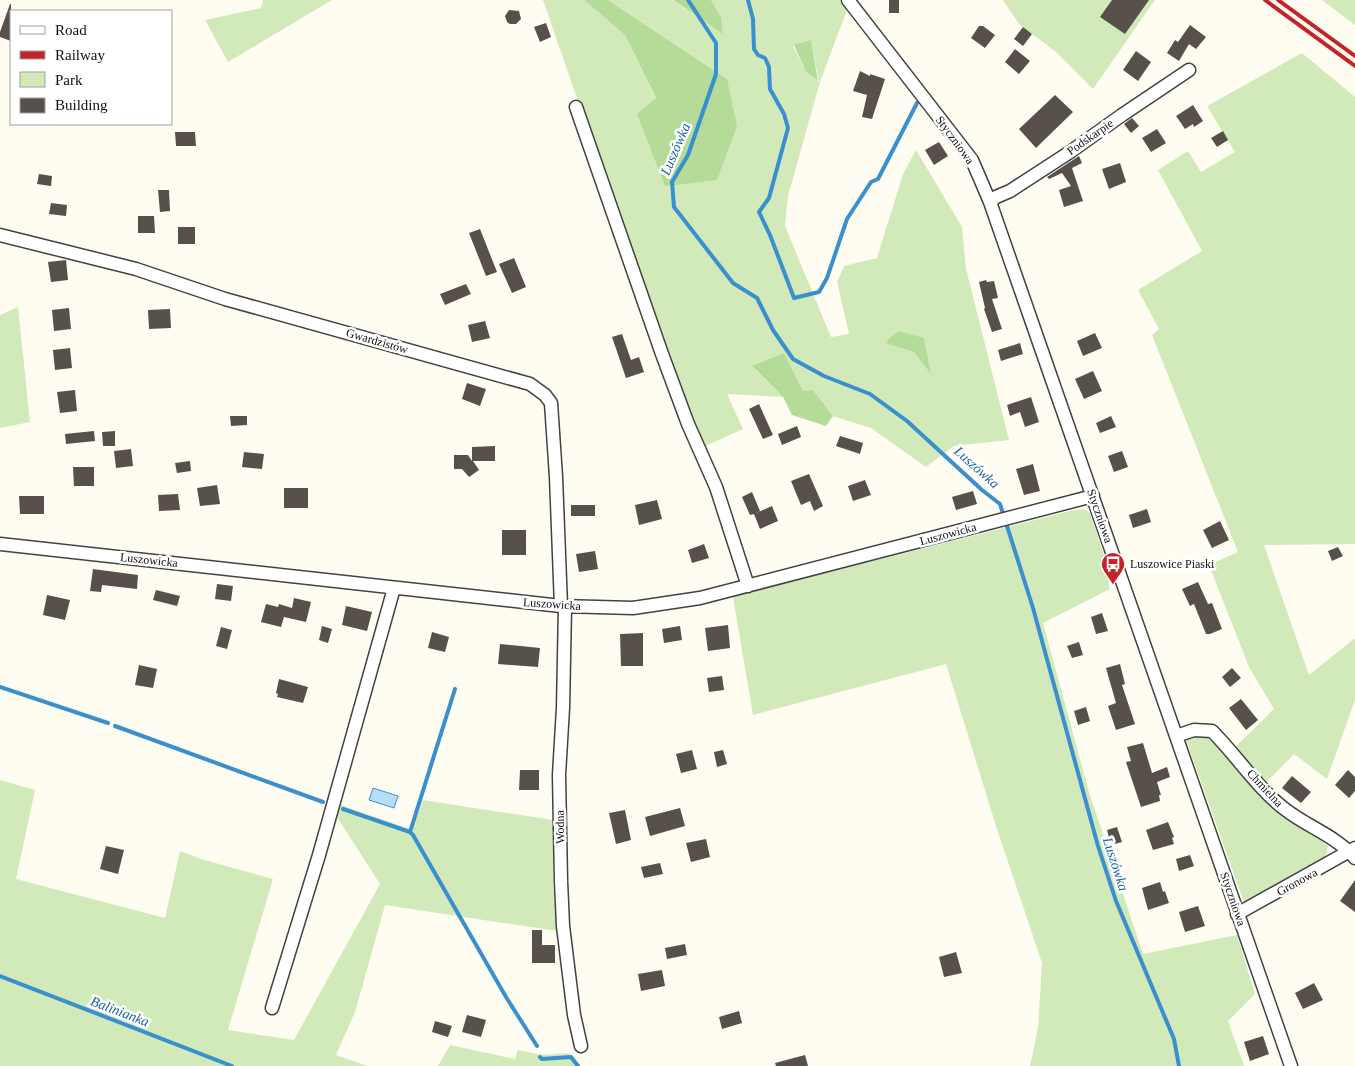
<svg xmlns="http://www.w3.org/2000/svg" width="1355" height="1066" viewBox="0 0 1355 1066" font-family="'Times New Roman',serif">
  <rect width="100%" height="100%" fill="#fffdf1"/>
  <path fill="#d2eab9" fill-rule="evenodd" d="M263,0h69l-104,62 -23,-42 56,-12z
    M543,0h41l41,35 31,64 71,-20 -119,-79h64l50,33 -1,-16 -10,-17h128l8,10 -27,72 -32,114 -3,30 46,111 18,-3 -12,-52 7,-16 33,-8 26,-84 13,-24 46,77 4,42 43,171 -55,6 -28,21 -55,-39 -38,-12 -20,-26 -10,1 -51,-24 31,30 -56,-3 16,35 -42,19 -90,-252zM811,40l8,42 -13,-10 -13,-26zM924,338l6,34 -16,-20 -28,-9z
    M1003,0h152l-62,89 -37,-37 -37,-28z
    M1322,0h33v25z
    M1302,53l53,44v447l-91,1 45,130 46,-37v62l-28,79 -33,-25 -36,37 24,26 33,18 13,11 -3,16 -80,43 -59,-165 11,-7 11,4 18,19 48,-47 -25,-42 -40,-102 29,-13 -86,-217 7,-6 -21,-39 64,-39 -44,-81 30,-19 13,21 34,-20 -28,-46z
    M18,307l12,115 -30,6v-113z
    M1085,509l5,4 20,61 -2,6 2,9 -67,34 46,169 54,162 94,-19 18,59 -27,27 16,45h-214l8,-38 4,-65 -46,-137 -50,-162 -193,51 -20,-118 341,-87z
    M0,780l35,10 -19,89 149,39 15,-67 21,8 72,20 -45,151 66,10 86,-156 -45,-70 3,-10 74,26 11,-30 130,20v65l4,46 -172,-26 -30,107 -19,43 32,11h-368z
    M450,1045l65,14 3,-9 24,5 27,-2 11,13h-142z"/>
  <path fill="#b5db98" d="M584,0h24l119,79 10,47 -20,54 -52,6 -28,-72 19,-16 -31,-63z
    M673,0h38l10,17 2,17z
    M811,40l7,41 -12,-9 -12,-27z
    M898,331l26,7 7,36 -17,-22 -29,-9z
    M784,353l19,38 10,-1 20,26 -7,10 -34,-11 -9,-18 -31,-31z"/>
  <path fill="#b5ddf7" stroke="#3a90cf" d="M373,788l25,8 -4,12 -25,-8z"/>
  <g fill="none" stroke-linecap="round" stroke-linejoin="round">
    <path stroke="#3a90cf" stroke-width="4" d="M688,0l28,43v31l-28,81 -16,27 2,25 59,76 24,15 16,32 20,29 31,17 46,18 37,27 75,69 18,14 33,104 65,238 18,55 58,138 5,27
      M748,0l5,19 1,30 4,6 7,3 4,9 1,22 14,25 4,14 -19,70 -10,14 11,23 24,63 25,-6 8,-14 20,-59 24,-37 7,-3 39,-76
      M0,687l108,36
      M115,726l208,76
      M343,809l67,23 3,3 93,162 31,49
      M410,832l45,-143
      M0,976l232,90
      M540,1057l2,2 29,-2 7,9"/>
  </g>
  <path fill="#58504b" d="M889,0h10v13h-10z
    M1112,0h37l-24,34 -25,-17z
    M10,4h1v37l-11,-4v-5z
    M509,10l10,1 2,8 -5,5h-6l-3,-2 -2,-6z
    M546,23l5,14 -11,5 -6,-15z
    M1190,25l16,12 -10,12 -7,-5 -10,17 -12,-8 8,-13 3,2z
    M979,26h4l12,9 -10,13 -14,-10z
    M1023,27l9,7 -9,12 -9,-7z
    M1015,49l15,12 -11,13 -14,-12z
    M1136,51l15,11 -13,19 -15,-11z
    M860,71l10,5v-2l15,5 -13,40 -10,-2 5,-22 -14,-4z
    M1055,95l18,17 -37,36 -17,-19z
    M1193,105l10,16 -9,6 -1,-3 -8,5 -9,-13z
    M1132,118l7,8 -8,7 -7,-9z
    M1157,129l9,14 -15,9 -9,-14z
    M1223,131l5,9 -11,7 -6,-9z
    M175,132h20l1,14h-20z
    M939,142l9,14 -14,9 -9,-15z
    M1079,156l3,7 -10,5 11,33 -19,6 -5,-17 12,-4 -9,-13 -13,6 -2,-2z
    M1120,163l6,19 -17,7 -7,-20z
    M39,174l13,2 -1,10 -14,-2z
    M158,190h11l1,21 -10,1z
    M51,203l16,2 -1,11 -17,-2z
    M138,216h16l1,17h-17z
    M178,227h17v17h-17z
    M480,229l17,43 -11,4 -17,-43z
    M514,258l12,29 -14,6 -13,-29z
    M66,260l2,20 -17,2 -3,-20z
    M986,280l1,2 7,-1 4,17 -6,1 10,30 -10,3 -8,-23 1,-1 -6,-26z
    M466,284l5,10 -26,11 -5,-11z
    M69,308l2,21 -17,2 -2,-21z
    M170,309l1,19 -22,1 -1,-19z
    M485,321l5,17 -18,4 -4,-17z
    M1095,333l7,15 -19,8 -6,-15z
    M622,334l9,26 8,-3 5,15 -18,6 -14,-41z
    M1020,343l3,11 -22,7 -3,-11z
    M70,348l2,20 -17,2 -2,-20z
    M1093,371l9,20 -18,8 -9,-20z
    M467,383l19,6 -6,17 -18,-7z
    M75,390l2,21 -17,2 -3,-21z
    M1031,397l8,25 -14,5 -5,-15 -10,4 -3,-11z
    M759,404l14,31 -10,4 -14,-30z
    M230,416h17v9l-16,1z
    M1111,416l5,11 -16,6 -4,-10z
    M797,426l4,11 -19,8 -4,-11z
    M94,431l1,10 -29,3 -1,-10z
    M115,431v15h-12l-1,-14z
    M840,436l23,7 -3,11 -24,-8z
    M495,446v15h-22l6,9 -10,7 -7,-8h-8v-14h14l4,6v-14z
    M131,449l2,17 -17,2 -2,-17z
    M1122,451l6,16 -14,5 -6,-16z
    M244,452l20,2 -2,15 -20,-2z
    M190,461l1,10 -14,2 -2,-10z
    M1033,464l7,27 -16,4 -8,-26z
    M73,467h21v19h-20z
    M809,474l14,32 -9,5 -4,-10 -9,4 -10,-24z
    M865,480l6,15 -18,6 -5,-15z
    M217,485l3,19 -20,2 -3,-18z
    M284,488h24v20h-24z
    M973,491l4,13 -21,6 -4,-13z
    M752,492l8,19 -4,2 16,-7 6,15 -18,8 -6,-15 -4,1 -8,-18z
    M178,494l2,16 -21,1 -1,-16z
    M19,496h25v18h-24z
    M657,500l5,19 -23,6 -4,-20z
    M571,505h24v11h-24z
    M1147,509l4,13 -18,6 -4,-13z
    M1220,521l9,19 -17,8 -9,-18z
    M502,530h24v25h-24z
    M704,544l5,14 -17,5 -4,-13z
    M1338,547l5,9 -11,5 -4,-10z
    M595,551l3,18 -19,3 -3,-18z
    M93,569l45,6 -1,14 -35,-4 -1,7 -11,-1z
    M1198,582l10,22 4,-1 10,26 -12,5h-4l-12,-30 -4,2 -8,-17z
    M217,584l16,2 -2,15 -16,-2z
    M156,590l24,6 -3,10 -24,-6z
    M47,595l23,5 -5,20 -22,-5z
    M294,598l17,4 -5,20 -22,-5 -3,10 -20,-5 5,-18 12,3 1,-3 13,4z
    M346,606l26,6 -5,19 -25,-6z
    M1102,613l6,18 -12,3 -5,-17z
    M728,625l2,23 -22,3 -3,-23z
    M322,626l10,3 -4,14 -9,-3z
    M680,626l2,14 -18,3 -2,-14z
    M221,627l11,3 -5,19 -11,-3z
    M432,632l17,5 -4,15 -17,-4z
    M643,633v33h-22l-1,-32z
    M1079,642l4,13 -11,3 -5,-12z
    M500,644l40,4 -2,19 -40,-3z
    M1120,664l5,20 -3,1 13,39 -19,6 -8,-24 8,-3 -10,-35z
    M139,665l18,4 -4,19 -18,-3z
    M1232,668l9,10 -11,9 -8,-10z
    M722,676l2,14 -15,2 -2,-14z
    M279,679l29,8 -5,16 -26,-6 1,-3 -2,-1z
    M1241,699l17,21 -12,10 -17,-22z
    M1086,707l4,14 -12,4 -4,-14z
    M1143,743l9,30 15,-6 3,10 -13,5 4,13h-2l1,6 -19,6 -15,-45 5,-1 -4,-14z
    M692,750l5,19 -16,4 -5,-19z
    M723,750l4,14 -10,3 -3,-15z
    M520,770h19v20h-20z
    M1348,770l7,7v14l-6,7 -14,-13z
    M1292,776l19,16 -10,11 -19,-15z
    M680,808l5,18 -35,10 -5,-19z
    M625,810l6,30 -15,4 -7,-31z
    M1168,822l6,15 -2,1 2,6 -21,6 -7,-20z
    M1117,827l5,15 -11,3 -4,-15z
    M706,839l4,18 -19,5 -5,-19z
    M106,846l18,4 -6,24 -18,-5z
    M1190,855l4,11 -15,5 -3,-12z
    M660,863l3,11 -19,4 -3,-11z
    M1355,880v32l-15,-11z
    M1160,882l3,10 2,-1 4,12 -21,7 -6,-22z
    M1198,906l7,20 -20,6 -6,-20z
    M532,930h10v15h13v18h-23z
    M685,944l2,11 -20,4 -2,-11z
    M956,952l6,21 -18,4 -5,-20z
    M662,970l3,16 -24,5 -3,-17z
    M1314,983l9,17 -20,9 -8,-16z
    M739,1011l3,12 -20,6 -3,-12z
    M467,1015l19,5 -5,17 -19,-5z
    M435,1021l17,5 -4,11 -16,-5z
    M1263,1036l6,18 -19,7 -6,-19z
    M805,1055l3,11h-32l-1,-3z"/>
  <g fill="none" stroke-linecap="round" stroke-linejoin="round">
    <g stroke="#424242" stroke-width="15">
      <path id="minor" d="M848,0l124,160 18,42 301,864
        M576,107l86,247 26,70 28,63 32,99
        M990,202l6,-5 14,-6 60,-39 52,-37 67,-45
        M0,235l136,34 89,30 305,85 15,11 6,8 5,74 5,129
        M0,544l561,62 72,2 67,-10 393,-102
        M565,607l-2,101 -4,67 2,106 2,45 11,89 7,31
        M1176,736l18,-6 18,1c25,25 46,58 74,79 22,17 50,26 69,48
        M1237,914l118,-66
        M272,1008l47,-153 75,-267"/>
    </g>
    <use href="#minor" stroke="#fff" stroke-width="12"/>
    <path stroke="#c22428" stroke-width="4" d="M1265,0l90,66
      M1278,0l77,56"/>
  </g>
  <defs>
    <g id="bus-pin" transform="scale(1.25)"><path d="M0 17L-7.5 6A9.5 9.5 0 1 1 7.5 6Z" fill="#c22428" stroke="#fff"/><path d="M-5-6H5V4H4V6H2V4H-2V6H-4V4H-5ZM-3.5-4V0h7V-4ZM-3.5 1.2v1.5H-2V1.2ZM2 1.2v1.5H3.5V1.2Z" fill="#fff"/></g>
  </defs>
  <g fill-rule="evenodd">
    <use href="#bus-pin" x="1113" y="564"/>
  </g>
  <g text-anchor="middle" stroke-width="5" stroke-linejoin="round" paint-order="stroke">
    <g font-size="12" fill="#0f0f0f" stroke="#fff">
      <text transform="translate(1090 137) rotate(-35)" y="4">Podskarpie</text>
      <text transform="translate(955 140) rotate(54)" y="4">Styczniowa</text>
      <text transform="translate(377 341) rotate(16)" y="4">Gwardzistów</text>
      <text transform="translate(1100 516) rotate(71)" y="4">Styczniowa</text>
      <text transform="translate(948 534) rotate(-15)" y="4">Luszowicka</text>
      <text transform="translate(149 560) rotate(6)" y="4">Luszowicka</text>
      <text transform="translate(552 604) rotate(4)" y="4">Luszowicka</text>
      <text transform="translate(1265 788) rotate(47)" y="4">Chmielna</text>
      <text transform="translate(560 827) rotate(-91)" y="4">Wodna</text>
      <text transform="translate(1297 882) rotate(-29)" y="4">Gronowa</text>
      <text transform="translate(1233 899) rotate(71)" y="4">Styczniowa</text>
    </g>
    <g font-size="12" fill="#0f0f0f" stroke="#fff" text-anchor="start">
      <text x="1130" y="568">Luszowice Piaski</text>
    </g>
    <g font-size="14" font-style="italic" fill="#1562a3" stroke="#fff">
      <text transform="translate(675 149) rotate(-67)" y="5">Luszówka</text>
      <text transform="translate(977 467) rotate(42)" y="5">Luszówka</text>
      <text transform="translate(1116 864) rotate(72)" y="5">Luszówka</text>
      <text transform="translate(120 1011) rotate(21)" y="5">Balinianka</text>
    </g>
  </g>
  <rect x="10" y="10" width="162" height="115" fill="#ffffff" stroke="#9f9f9f"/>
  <rect x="20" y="26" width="25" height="8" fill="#ffffff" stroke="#9f9f9f"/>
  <text x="55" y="35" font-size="15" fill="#0f0f0f">Road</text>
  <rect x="20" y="51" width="25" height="8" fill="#c22428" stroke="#9f9f9f"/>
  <text x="55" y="60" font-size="15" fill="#0f0f0f">Railway</text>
  <rect x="20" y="72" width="25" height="15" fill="#d2eab9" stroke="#9f9f9f"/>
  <text x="55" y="85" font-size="15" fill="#0f0f0f">Park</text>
  <rect x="20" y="98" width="25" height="15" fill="#58504b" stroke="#9f9f9f"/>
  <text x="55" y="110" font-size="15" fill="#0f0f0f">Building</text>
</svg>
